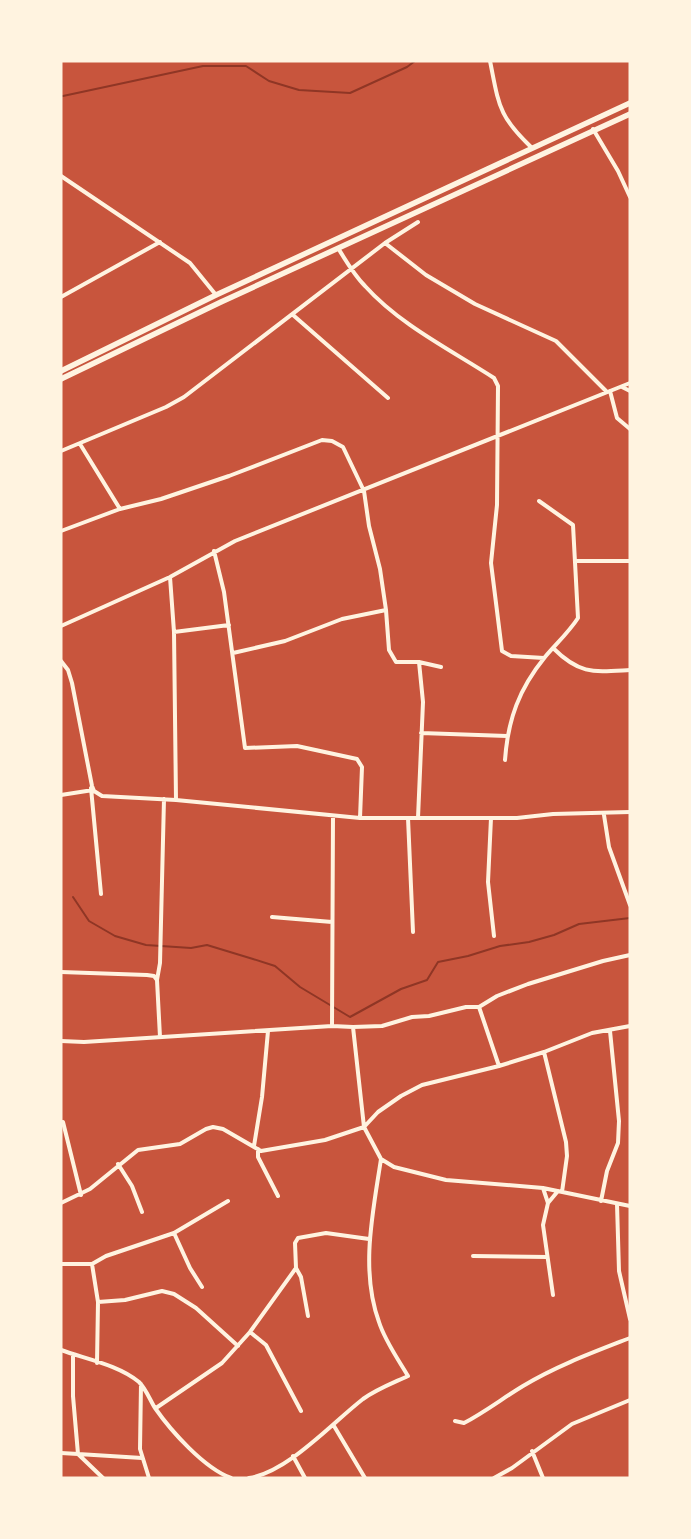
<svg xmlns="http://www.w3.org/2000/svg" width="691" height="1539" viewBox="0 0 691 1539" font-family="'Work Sans',sans-serif">
  <rect width="100%" height="100%" fill="#c8553d"/>
  <g fill="none" stroke-linecap="round" stroke-linejoin="round">
    <path stroke="#8f3625" stroke-width="2" d="M63,96l140,-30h43l23,15 30,9 51,3 57,-26 8,-6
      M73,897l16,24 26,15 31,9 45,3 16,-3 46,14 22,7 25,21 50,30 51,-28 26,-9 11,-18 30,-6 32,-10 29,-4 25,-7 25,-11 51,-6"/>
    <path stroke="#fff3e0" stroke-width="4" d="M490,61c9,44 8,55 42,87
      M593,129l25,42 12,26
      M61,176l129,87 26,32
      M385,243l41,32 49,29 81,37 51,51
      M338,248c8,13 16,27 27,38 35,39 86,64 129,92l4,8 -1,119 -6,58 11,88 9,5 33,2
      M61,297l99,-55
      M293,315l95,83
      M622,387l8,4
      M610,391l7,27 13,11
      M80,444l40,65
      M61,451l105,-44 18,-10 201,-154 33,-21
      M61,531l59,-22 41,-10 68,-23 93,-36 10,1 11,6 21,44 5,35 11,43 6,41 3,40 7,12h23l22,5
      M214,551l10,41 21,156 52,-2 60,13 5,8 -2,51
      M576,561h54
      M170,577l4,55 2,168
      M61,626l109,-49 65,-36 395,-158
      M174,632l55,-7
      M553,648c27,27 41,24 77,22
      M233,653l52,-12 57,-22 44,-9
      M61,661l7,9 4,13 20,103 2,5 8,5 74,4 184,18h157l36,-4 77,-2
      M421,733l86,3
      M505,760c3,-41 14,-71 40,-103 11,-13 24,-25 33,-39l-5,-93 -34,-24
      M91,788l10,106
      M61,795l32,-5
      M604,815l5,32 21,58
      M333,816l-1,210 21,1 11,100 17,32 13,8 52,13 97,8 87,18
      M408,818l5,114
      M418,818l5,-116 -4,-40
      M491,818l-3,64 6,54
      M272,917l60,5
      M61,972l86,3 7,1 3,4
      M479,1007l20,59
      M353,1027l29,-1 30,-9 17,-1 37,-9h13l18,-11 31,-12 75,-23 27,-6
      M160,1037l-3,-57 3,-17 4,-164
      M61,1041l23,1 248,-16
      M544,1052l22,90 1,14 -5,36
      M63,1122l18,73
      M254,1146l8,-49 6,-66
      M258,1149v8l20,39
      M118,1164l14,22 10,26
      M543,1188l5,15
      M601,1201l6,-30 11,-28 1,-22 -9,-90
      M61,1203l29,-14 48,-39 42,-6 26,-15 7,-2 10,2 38,22 64,-11 39,-13 14,-15 23,-16 21,-11 77,-19 45,-14 48,-19 38,-7
      M617,1204l2,67 11,48
      M174,1233l16,35 12,19
      M473,1256l74,1
      M61,1264h31l14,-8 68,-23 54,-32
      M92,1264l6,38 -1,61
      M296,1268l5,9 7,39
      M553,1295l-10,-70 5,-22 10,-12
      M98,1302l27,-2 37,-9 12,3 22,14 42,38
      M250,1332l16,13 35,66
      M61,1350c25,9 58,15 78,32 7,7 11,18 16,26 16,23 49,60 76,70
      M73,1354v42l5,58 64,4
      M141,1384l-1,65 9,29
      M156,1408l66,-45 28,-31 46,-64 -1,-25 3,-5 28,-5 43,6
      M455,1421l9,2c21,-11 39,-25 59,-37 33,-20 71,-34 107,-48
      M334,1426l31,52
      M532,1451l11,27
      M61,1453l17,1 25,24
      M293,1456l12,22
      M249,1478c39,-6 83,-55 114,-79 14,-10 30,-16 45,-23 -10,-17 -23,-35 -29,-54 -19,-52 -6,-110 2,-163
      M494,1478l18,-10 60,-44 58,-24"/>
    <path stroke="#fff3e0" stroke-width="5.5" d="M61,371l155,-76 414,-192
      M61,379l160,-77 409,-188"/>
  </g>
  <rect width="691" height="1539" fill="none" stroke="#fff3e0" stroke-width="125"/>
</svg>
